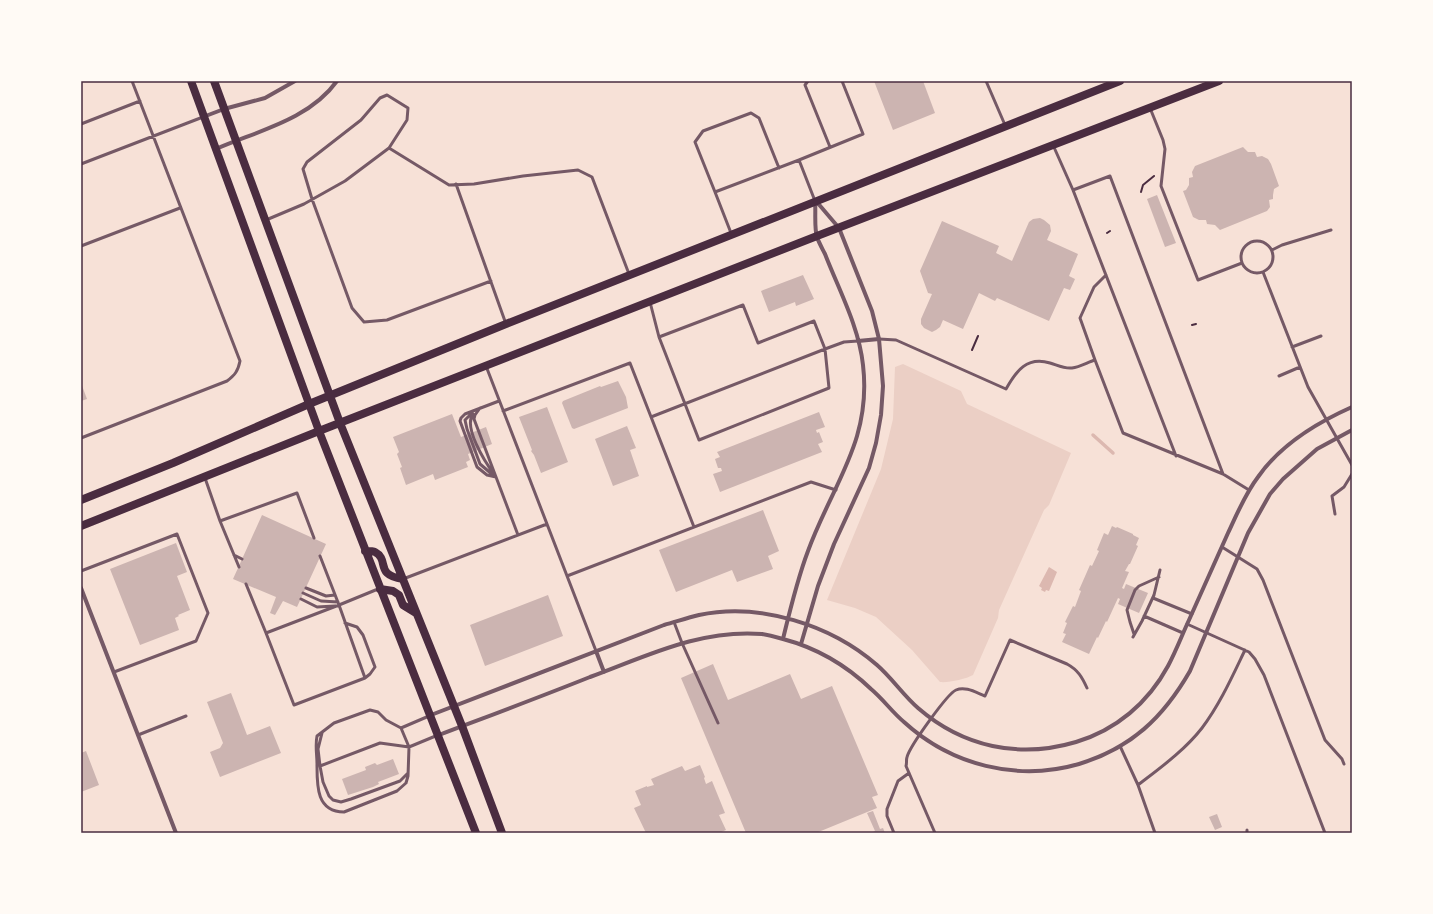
<svg xmlns="http://www.w3.org/2000/svg" width="1433" height="914" viewBox="0 0 1433 914" font-family="Mulish,sans-serif">
  <rect width="100%" height="100%" fill="#f7e1d7"/>
  <path fill="#ebcfc5" d="M903,364l58,27 6,13 104,49 -22,52 -5,5 -45,100 -1,8 -25,57c-7,4 -25,8 -33,7l-28,-32 -36,-33 -21,-9 -28,-8 54,-131 12,-50 2,-52z"/>
  <path fill="#dcb8b0" d="M1049,567l8,5 -8,19 -3,-1 -1,2 -4,-2 1,-2 -3,-2z"/>
  <g fill="none" stroke-linecap="round" stroke-linejoin="round">
    <path stroke="#dcb8b0" stroke-width="3.5" d="M1093,435l20,18"/>
  </g>
  <path fill="#ccb4b1" d="M874,81h49l12,32 -42,17z
    M1243,147l5,5h7l2,5 5,-1 6,3 3,5 8,22 -5,3 -1,6v4l-4,1 1,7 -3,4 -47,19 -5,-5 -8,-1 -1,-4h-7l-6,-3 -10,-26 3,-1 3,-5v-7l4,-1 -1,-5 3,-6z
    M1157,195l19,48 -11,4 -18,-48z
    M1040,218l4,2 6,5 1,6 -4,9 31,14 -9,22 6,3 -5,11 -6,-2 -15,33 -52,-23 -2,3 -16,-8 -16,36 -20,-9 -3,7 -4,3 -4,2 -8,-4 -3,-4v-5l11,-25 -4,-1 -8,-22 22,-50 57,25 -3,7 16,8 17,-39 4,-3z
    M803,275l11,24 -18,7 -1,-4 -26,10 -8,-21z
    M618,381l8,16 2,11 -54,21 -2,-1 -10,-25 1,-2 37,-15 1,1z
    M81,383l6,16 -6,2z
    M547,407l21,55 -27,11 -7,-18 -3,-4 1,-1 -13,-33z
    M819,412l6,15 -9,3 1,3 2,-1 4,10 -5,2 4,8 -102,40 -7,-18 9,-3 -1,-3h-3l-3,-9 5,-2 -3,-5z
    M452,414l9,23 25,-10 6,17 -24,10 2,6 -4,2 2,5 -33,13 -2,-6 -27,11 -6,-17 2,-1 -5,-13 2,-2 -6,-15z
    M627,426l9,22 -6,2 9,26 -26,10 -18,-47z
    M763,510l16,41 -11,5 5,13 -36,13 -5,-12 -56,22 -17,-42z
    M262,515l64,29 -29,63 -14,-6 -8,14 -5,-2 6,-16 -43,-18z
    M1112,526l4,2 1,-1 16,7v1l6,3 -3,7 2,1 -8,18h-1l-4,7 4,1 -7,16 2,1 2,-5 22,9 -9,20 -21,-9 2,-5 -2,-1 -11,24 -1,-1 -8,17 -1,-1 -8,17 -27,-12 4,-8 -3,-1 4,-10 -2,-1 8,-16 2,1 6,-16 -2,-1 11,-25 2,1 7,-15 -2,-1 7,-17 4,2z
    M176,543l11,29 -10,4 13,34 -12,5 1,1 -4,2 4,12 -39,15 -30,-76z
    M548,595l15,41 -78,30 -15,-41z
    M713,664l15,36 62,-26 11,25 31,-13 46,109 -6,2 5,11 -61,25h-70l-65,-155z
    M231,693l16,42 23,-9 11,27 -61,24 -10,-25 10,-4 3,-5 -16,-41z
    M86,751l13,34 -18,7v-39z
    M393,759l6,15 -21,8 1,2 -6,3 -25,8 -6,-16 24,-9 -1,-3 10,-4 2,2z
    M700,765l5,12 -1,1 2,6 6,-3 13,32 -6,2 7,15 -7,3h-73l-12,-25 7,-3 -6,-14 12,-5v1l7,-2 -3,-6 31,-13 3,5z
    M873,811l7,18 3,-1 2,5h-14l4,-2 -8,-18z
    M1217,814l5,13 -7,3 -6,-13z"/>
  <g fill="none" stroke-linecap="round" stroke-linejoin="round">
    <path stroke="#4a2c40" stroke-width="2" d="M1141,192l2,-7 11,-9
      M1107,233l3,-2
      M1192,325l4,-1
      M972,350l6,-14"/>
    <path stroke="#755966" stroke-width="3" d="M808,81l-3,4 25,62
      M986,81l19,44
      M1150,108l13,32 2,9 -4,37 37,94 44,-17
      M81,124l59,-23
      M1053,145l20,45
      M389,148l18,-28 1,-12 -21,-13 -7,3 -19,22 -54,42 -4,7 9,30 40,109 12,14 23,-2 104,-39
      M799,160l64,-26 -21,-53
      M81,164l122,-47
      M456,184l50,140
      M715,192l-20,-50 8,-11 48,-18 8,5 20,50
      M266,220l38,-16 41,-23 44,-33 60,37 25,-1 49,-8 55,-6 14,7 37,97
      M731,233l-16,-41 84,-32 16,41
      M1241 257a16 16 0 1 1 32 0a16 16 0 1 1-32 0Z
      M81,246l99,-38
      M1272,250l10,-5 49,-15
      M1263,272l45,115 44,78
      M650,302l9,35 40,103 130,-52 -4,-39 19,-7 14,-1
      M879,339l17,1 110,49c10,-18 21,-33 44,-26 7,2 14,6 22,5 8,-1 16,-6 23,-8l28,73 100,41 26,16
      M1292,347l29,-11
      M1095,360l-15,-42 14,-31 12,-12
      M486,366l110,285
      M1279,376l21,-9
      M480,408l-5,7 -1,4 44,116
      M503,411l127,-48 64,164
      M472,413l-7,7 2,9 13,35 14,12
      M473,414c-10,13 12,48 21,60
      M651,417l174,-68 -11,-28 -56,22 -15,-38 -84,32
      M81,438l146,-57c8,-6 11,-10 13,-20l-108,-280
      M1176,456l-103,-266 37,-14 113,298
      M496,477l-9,-2 -10,-8 -17,-46 1,-3 4,-4 34,-13
      M205,478l15,43 77,-28 17,45
      M1335,514l-3,-18 12,-9 8,-13
      M220,521l19,46
      M1222,547l35,22 6,11 62,160 17,19 2,5
      M234,555l8,4
      M320,556l19,49
      M81,571l96,-37 31,79 -12,28 -82,31
      M567,576l244,-94 25,8
      M403,579l144,-55
      M246,584l20,49
      M306,588l20,8 9,-1
      M303,593l18,8 17,1
      M1153,598l39,16
      M301,599l16,8 18,-1
      M339,605l-73,28 28,72 71,-27 -26,-73 39,-16
      M1144,616l39,17
      M674,622l8,21 36,80
      M345,623l12,4 6,8 12,32 -5,7 -5,4
      M1187,624l62,28 6,7 9,16 61,158
      M1134,634l-4,-12 -3,-12 8,-20 4,-4 20,-9
      M1133,637l9,-16 12,-26 6,-25
      M370,710l8,2 8,8 15,8 8,19 -1,29 -2,7 -9,8 -53,21c-28,0 -27,-27 -27,-48 0,-10 -2,-18 0,-28l17,-13z
      M401,728l28,-12
      M322,733l-4,16 2,17 3,16 6,14 4,4 8,2 10,-3 49,-18 8,-8
      M138,735l48,-19
      M1120,746l18,39 17,48
      M320,766l60,-23 29,4 29,-12
      M1138,785c22,-17 46,-34 64,-57 18,-24 30,-51 43,-78
      M894,833l-7,-17v-7l11,-28 11,-8
      M935,833l-29,-67c1,-3 0,-6 1,-9 3,-11 40,-63 49,-67 9,-4 19,2 29,6l25,-56 57,24c11,6 15,13 20,24
      M1247,833v-3"/>
    <path stroke="#755966" stroke-width="4" d="M203,117l21,-8 41,-11 30,-17
      M216,149c41,-18 93,-29 121,-68
      M858,341l21,-2
      M81,588l95,245
      M783,639c7,-29 14,-59 25,-88 24,-66 64,-110 55,-186 -4,-38 -24,-75 -38,-111 -3,-6 -6,-11 -8,-17 -3,-9 -1,-26 -2,-36
      M801,644l17,-58 16,-42 35,-76 7,-25 5,-28 2,-29 -4,-47 -7,-28 -33,-83 -23,-27
      M596,651l8,21
      M431,715l233,-90c11,-3 23,-7 35,-10 61,-13 132,10 178,50 15,13 26,30 41,43 45,39 101,51 158,34 40,-12 72,-39 92,-76 8,-15 14,-31 21,-46 13,-29 26,-58 39,-87 9,-19 17,-39 30,-56 23,-33 58,-54 94,-70
      M439,735c50,-19 101,-38 151,-58 57,-21 110,-48 172,-43 7,1 14,3 21,5 34,9 63,26 88,50 12,10 21,23 33,33 47,43 113,60 175,42 52,-16 84,-46 111,-93l58,-138 22,-39 13,-15 34,-30 35,-19"/>
    <path stroke="#4a2c40" stroke-width="8" d="M191,81l128,350 157,402
      M214,81l126,342 122,303 40,107
      M81,500l92,-37 136,-59 197,-80 614,-243
      M81,526l238,-95 498,-195 402,-155
      M365,551c3,0 8,0 10,1 15,8 -1,23 28,27
      M380,589l13,2 6,4 4,10 13,8"/>
  </g>
  <rect width="1433" height="914" fill="none" stroke="#fffaf5" stroke-width="164"/>
  <rect x="82" y="82" width="1269" height="750" fill="none" stroke="#4a2c40" stroke-width="1.5"/>
</svg>
